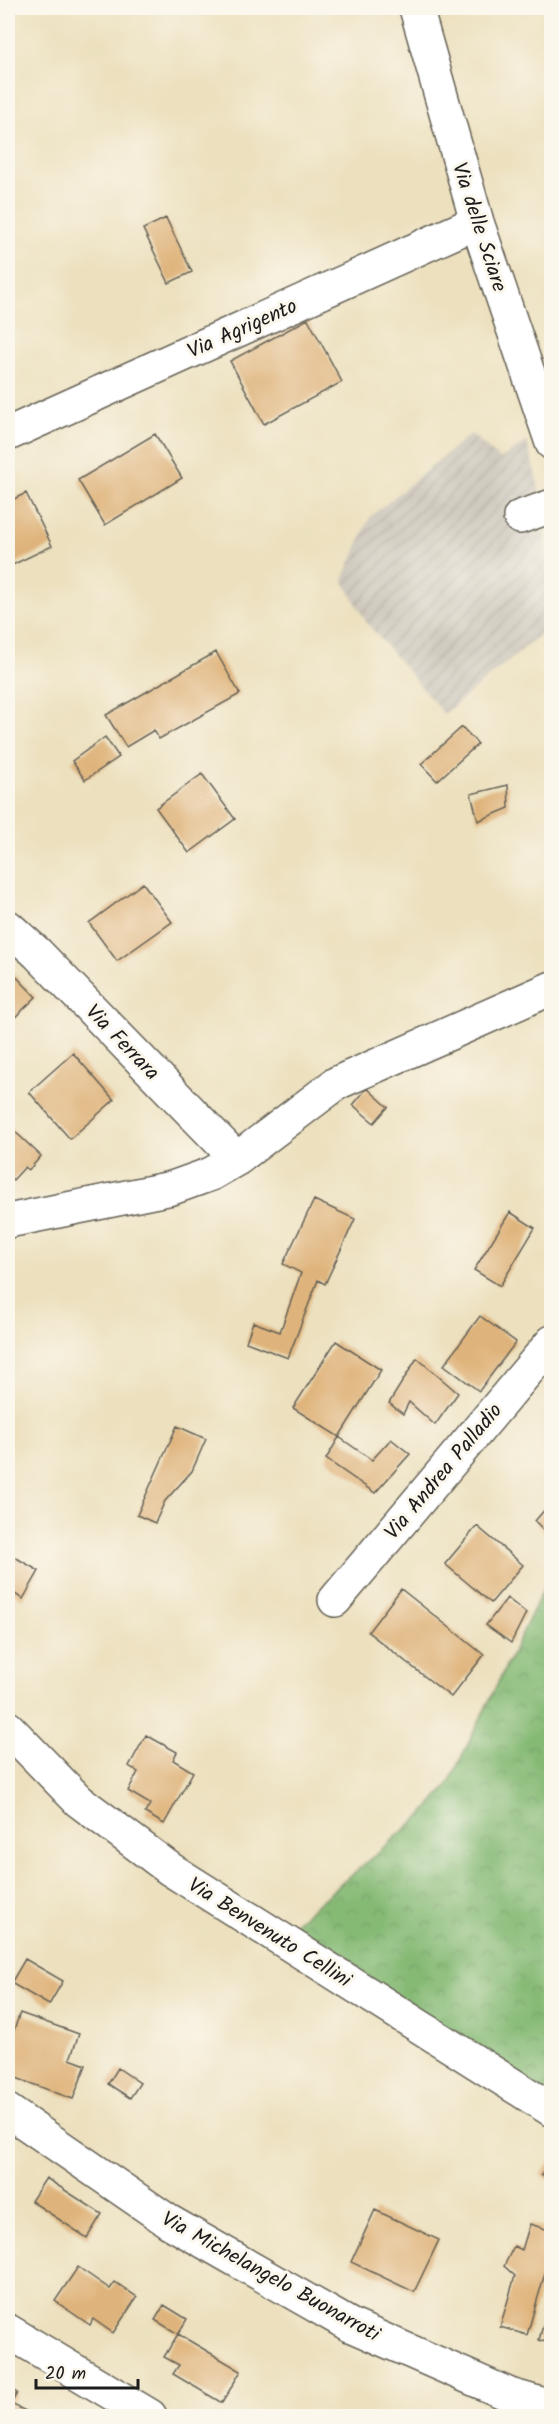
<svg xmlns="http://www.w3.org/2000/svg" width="559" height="2424" viewBox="0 0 559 2424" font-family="Kalam,sans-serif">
  <defs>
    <pattern id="industrial-furrows" width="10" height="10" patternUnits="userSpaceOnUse" patternTransform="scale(1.5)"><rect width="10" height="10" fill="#c9c3b8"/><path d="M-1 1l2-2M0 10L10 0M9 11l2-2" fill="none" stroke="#aca79e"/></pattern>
    <pattern id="forest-crowns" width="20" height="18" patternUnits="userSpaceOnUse" patternTransform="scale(1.5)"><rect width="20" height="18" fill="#85ba75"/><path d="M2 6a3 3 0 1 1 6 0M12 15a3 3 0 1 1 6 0" fill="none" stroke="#729f65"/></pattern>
  </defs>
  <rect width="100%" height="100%" fill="#fbf7ec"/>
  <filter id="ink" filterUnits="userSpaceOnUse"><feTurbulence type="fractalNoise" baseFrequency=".0167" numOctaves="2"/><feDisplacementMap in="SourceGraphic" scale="12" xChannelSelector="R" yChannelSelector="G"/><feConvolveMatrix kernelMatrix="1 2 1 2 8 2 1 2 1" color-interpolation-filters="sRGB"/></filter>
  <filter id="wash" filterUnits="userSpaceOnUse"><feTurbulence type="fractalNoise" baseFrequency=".008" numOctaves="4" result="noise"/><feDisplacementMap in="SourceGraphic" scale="24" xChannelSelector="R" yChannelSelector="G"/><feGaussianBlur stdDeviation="1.35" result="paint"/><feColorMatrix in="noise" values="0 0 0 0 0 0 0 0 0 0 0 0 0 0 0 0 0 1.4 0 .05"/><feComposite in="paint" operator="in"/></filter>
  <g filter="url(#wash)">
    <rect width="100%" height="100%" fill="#ece0be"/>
    <path fill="url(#industrial-furrows)" d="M471,434l29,25 27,-17 13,50 -21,13 3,25 23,1 4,49 -2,49 -103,85 -77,-91 -24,-43 27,-63z"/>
    <path fill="url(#forest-crowns)" stroke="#506b48" stroke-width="1.5" d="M551,1574v522l-263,-167 134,-114 25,-28z"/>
    <g id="blocks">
      <path fill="#dfb47c" d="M166,218l26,54 -23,11 -26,-54z
        M308,319l34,63 -78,42 -34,-63z
        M155,434l27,44 -77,47 -27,-45z
        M26,493l26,53 -44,21v-65z
        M216,652l24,42 -81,45 -5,-9 -28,17 -20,-32z
        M462,727l16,17 -41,37 -16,-17z
        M105,737l14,20 -34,23 -13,-19z
        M202,774l33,45 -46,34 -33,-45z
        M508,785l1,23 -31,13 -7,-27z
        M143,883l29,39 -55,39 -28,-38z
        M8,968l28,29 -28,27z
        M73,1053l41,47 -44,39 -41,-47z
        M367,1088l21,19 -14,16 -21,-18z
        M8,1125l33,31 -12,14 -4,-3 -12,13 -5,-5z
        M314,1200l41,19 -30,65 -7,-4 -30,78 -42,-16 7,-20 27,10 21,-59 -18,-9z
        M510,1212l25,16 -35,58 -26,-16z
        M480,1316l36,26 -37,49 -35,-26z
        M336,1341l45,29 -42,67 -46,-29z
        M417,1358l41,35 -23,32 -26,-23 -6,12 -14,-11z
        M177,1426l29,13 -14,32 -27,30 -10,22 -18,-8z
        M339,1437l33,23 19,-21 19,15 -35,39 -49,-34z
        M552,1501v34l-2,2 -15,-16z
        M477,1526l46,39 -32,38 -46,-39z
        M13,1556l26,15 -16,28 -15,-9v-25z
        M401,1589l83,66 -33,42 -83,-65z
        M507,1598l19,15 -15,30 -25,-18z
        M146,1735l31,17 -4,8 20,12 -29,52 -19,-11 5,-9 -22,-13 10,-19 -9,-6z
        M25,1959l38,22 -14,24 -38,-22z
        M20,2013l59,21 -9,25 16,6 -13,34 -65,-24v-47l6,2z
        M118,2068l22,15 -10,15 -22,-14z
        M552,2159v22l-11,-6z
        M46,2178l56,36 -15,24 -56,-37z
        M375,2210l64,30 -25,52 -63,-30z
        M530,2224l22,7v18l-25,86 -27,-8 15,-51 -11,-10 10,-20 8,4z
        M78,2267l32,22 5,-7 22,15 -24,36 -20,-14 -3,6 -35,-24z
        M550,2300h2v44l-13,-4z
        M164,2305l23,14 -9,15 -23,-14z
        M178,2334l63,37 -19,32 -49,-29 6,-9 -15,-8z
        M8,2388l9,5 -6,11 25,12h-28z
        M491,2412l21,3v1h-22z"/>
    </g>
  </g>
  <g filter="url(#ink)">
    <use href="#blocks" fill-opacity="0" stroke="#656155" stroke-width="1.5"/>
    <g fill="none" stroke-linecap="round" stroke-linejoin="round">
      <g stroke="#656155" stroke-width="36">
        <path id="minor" d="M416,8l61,214 75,221
          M8,434l469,-212
          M520,517l32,-11
          M8,927l29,26 200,206
          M8,1221l164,-33 39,-14 26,-15 100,-76 215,-95
          M335,1600l217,-258
          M8,1728l71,73 91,68 382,241
          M8,2111l160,110 182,104 160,70 42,12
          M8,2331l142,85"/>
      </g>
      <use href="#minor" stroke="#fff" stroke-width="33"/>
    </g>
  </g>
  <g text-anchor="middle" stroke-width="6" stroke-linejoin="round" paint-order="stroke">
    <g font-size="21" fill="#1c1c1c" stroke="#fbf7ec">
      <text transform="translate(480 227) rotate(72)" y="7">Via delle Sciare</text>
      <text transform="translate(242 328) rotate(-24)" y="7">Via Agrigento</text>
      <text transform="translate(123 1042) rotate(46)" y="7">Via Ferrara</text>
      <text transform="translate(443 1471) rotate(-50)" y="7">Via Andrea Palladio</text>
      <text transform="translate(270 1932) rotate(32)" y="7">Via Benvenuto Cellini</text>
      <text transform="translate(271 2276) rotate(29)" y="7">Via Michelangelo Buonarroti</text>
    </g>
  </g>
  <rect width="559" height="2424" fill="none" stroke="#fbf7ec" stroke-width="30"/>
  <path d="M36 2379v9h102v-9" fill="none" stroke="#1c1c1c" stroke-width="3"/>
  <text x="45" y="2379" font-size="18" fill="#1c1c1c" stroke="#fbf7ec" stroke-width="4.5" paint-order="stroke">20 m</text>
</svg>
